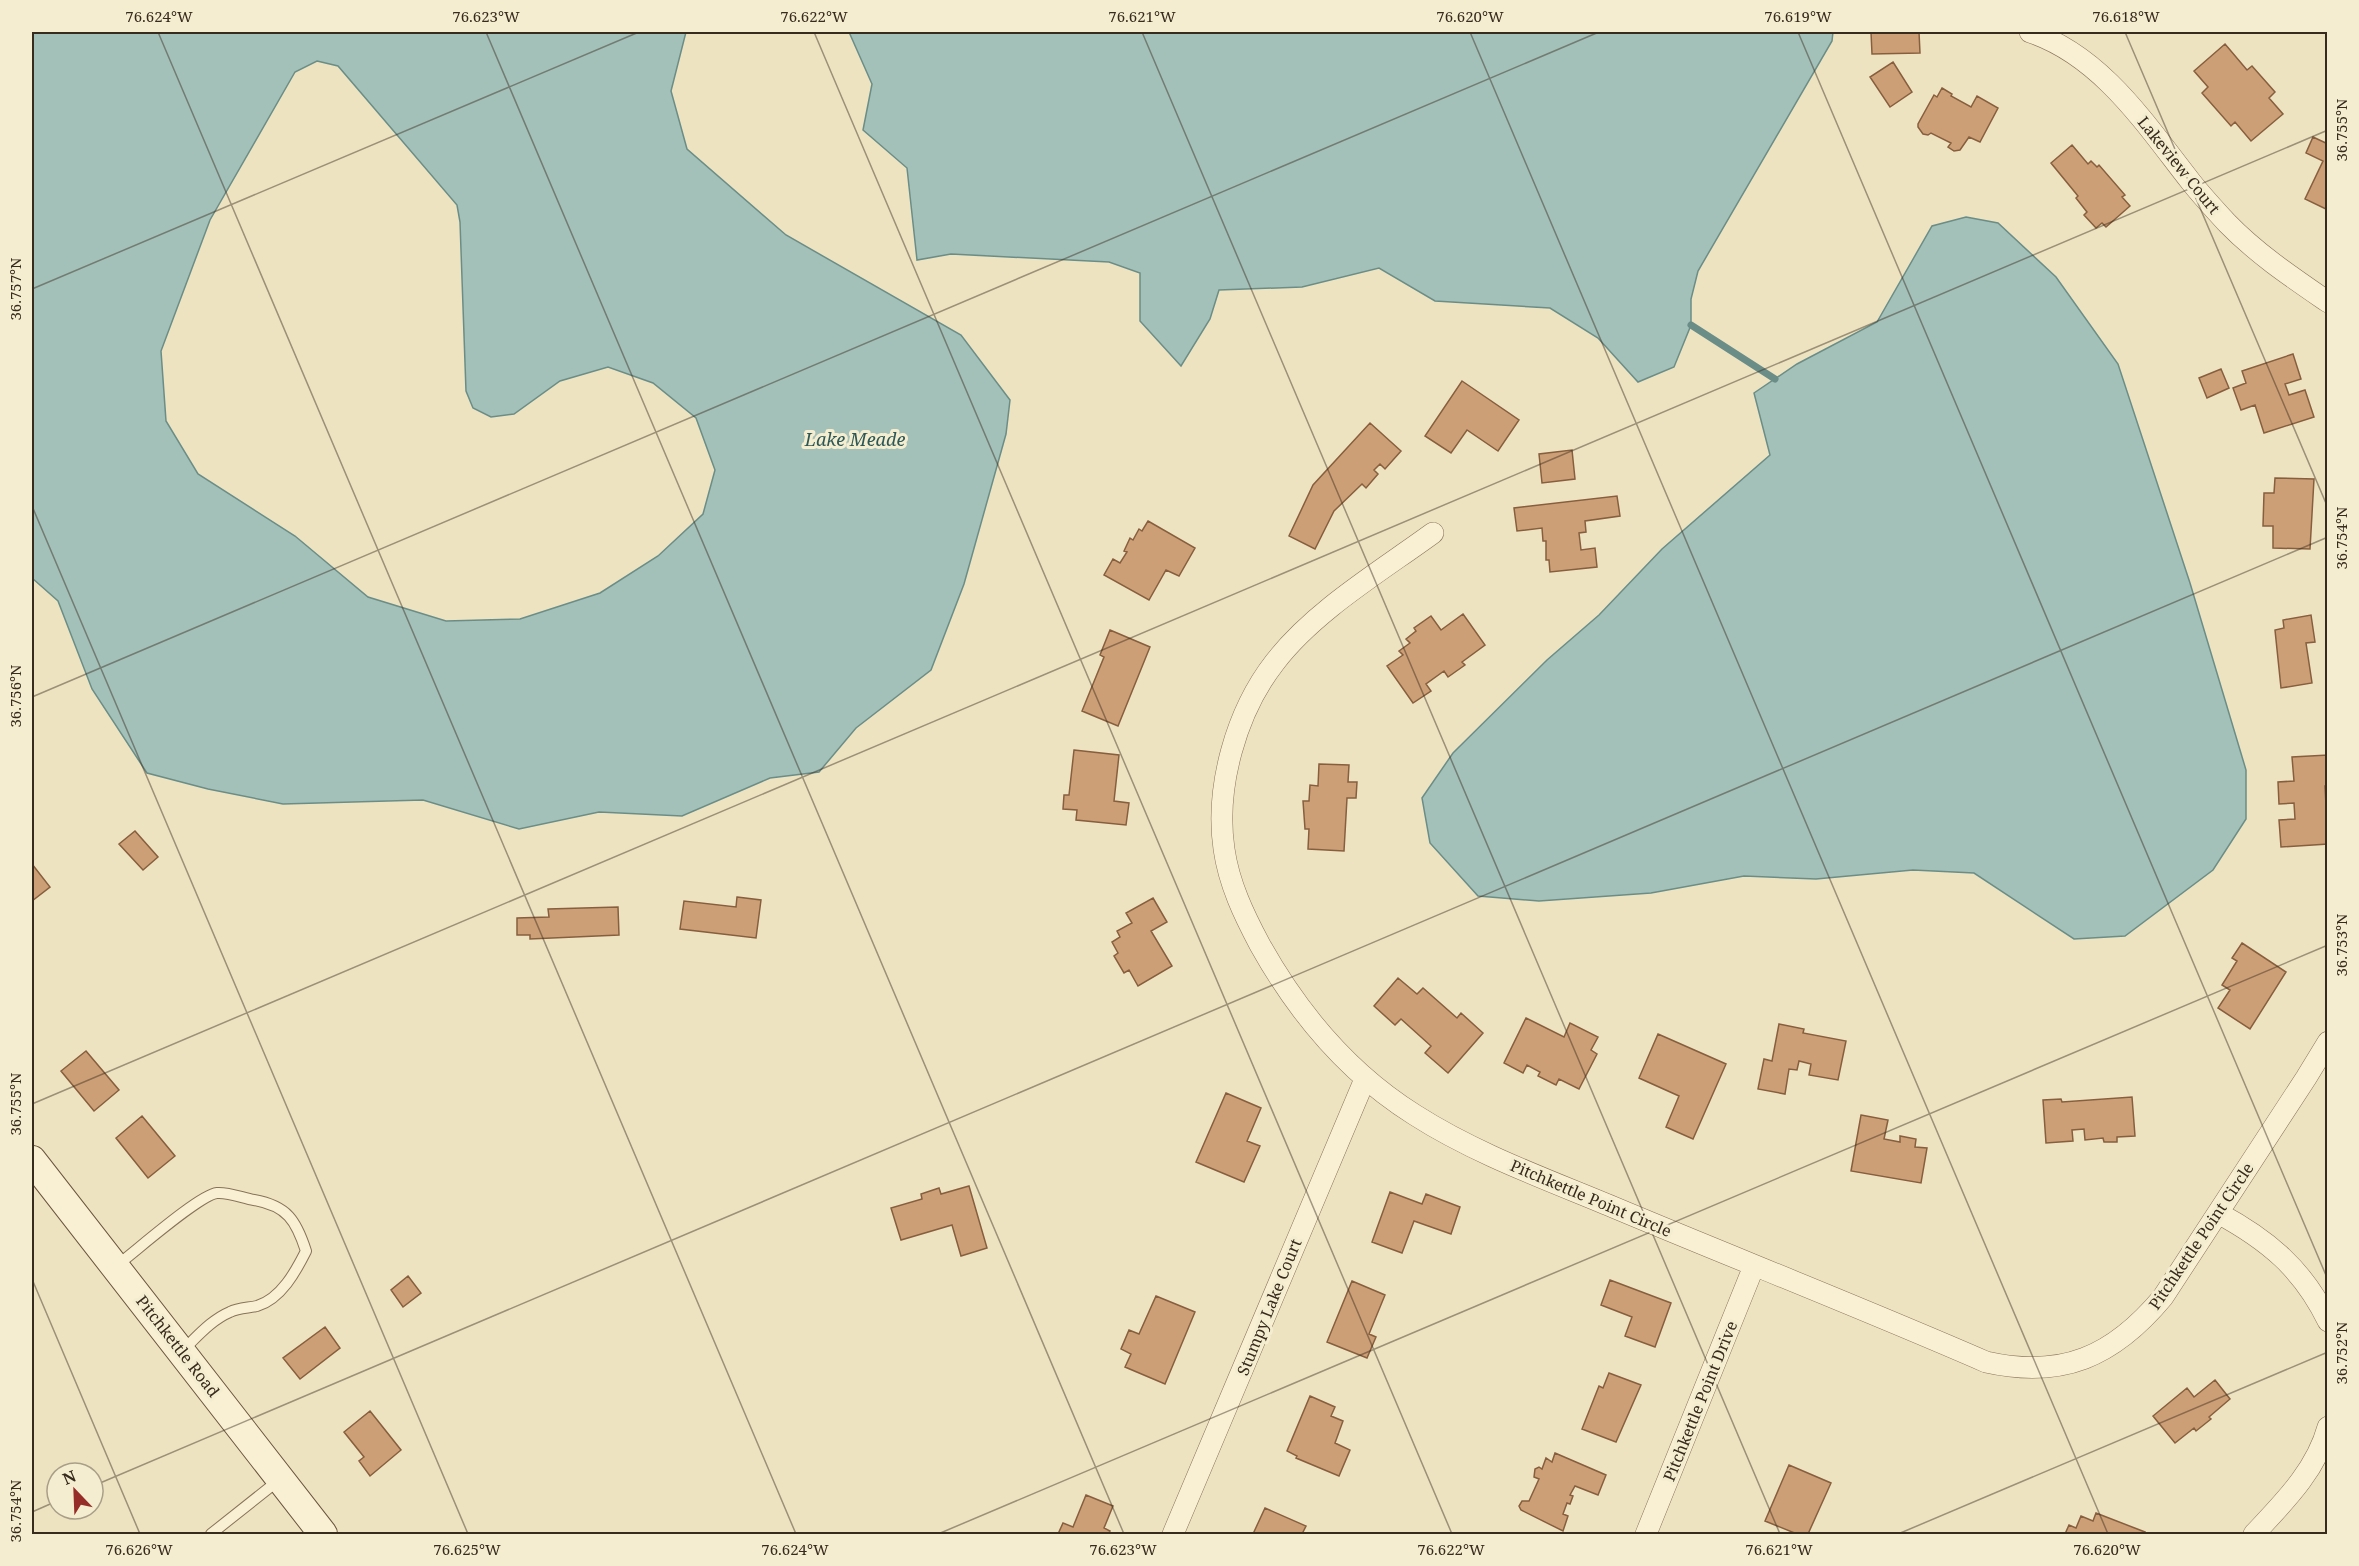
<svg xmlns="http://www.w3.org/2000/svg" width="2359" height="1566" viewBox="0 0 2359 1566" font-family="'Noto Serif',serif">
  <rect width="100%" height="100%" fill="#eee3c1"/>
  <path fill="#a3c0b9" stroke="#6a8e87" stroke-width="1.5" fill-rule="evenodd" d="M32,32h654l-15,59 16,58 99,86 175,100 49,65 -4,34 -42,150 -33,86 -75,58 -37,44 -49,6 -88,38 -83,-4 -80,17 -96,-29 -140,4 -75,-15 -61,-16 -55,-84 -34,-88 -26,-23zM317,61l21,5 119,139 3,17 6,169 7,17 18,9 23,-3 46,-33 48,-14 45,16 43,35 19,52 -12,44 -45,42 -58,37 -80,26 -74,2 -78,-24 -73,-61 -97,-62 -32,-53 -5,-70 49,-131 85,-148z
    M849,32h984l-1,9 -134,230 -7,28v26l-17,42 -36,15 -40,-44 -48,-30 -115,-7 -56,-33 -77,19 -83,3 -9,29 -29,47 -41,-45v-48l-31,-11 -158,-8 -34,6 -10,-92 -44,-38 9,-46z
    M1966,217l32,6 58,54 62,87 72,219 56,187v49l-33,51 -88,66 -51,3 -100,-66 -61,-3 -97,9 -72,-3 -93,17 -112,8 -61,-5 -48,-53 -8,-45 31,-45 94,-93 52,-45 63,-66 108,-94 -16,-62 43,-29 80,-42 55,-96z"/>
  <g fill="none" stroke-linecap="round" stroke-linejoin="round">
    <path stroke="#6a8e87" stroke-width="7" d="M1691,325l84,54"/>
  </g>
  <path fill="#cd9f76" stroke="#875f3e" stroke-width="1.5" d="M1871,32h48l1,21 -48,1z
    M2225,44l22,26 5,-4 23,26 -6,6 14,16 -32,27 -16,-19 -4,4 -29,-33 6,-6 -14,-16z
    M1893,62l19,30 -22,15 -20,-30z
    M1942,88l10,6 -1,2 20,11 6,-11 21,12 -18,34 -11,-5 -9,13 -6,1 -6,-4 3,-4 -20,-10 -3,2 -5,-1 -5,-7v-3l16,-29 3,2z
    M2313,137l15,7v66l-23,-11 18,-38 -17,-8z
    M2072,145l16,19 3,-3 6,6 2,-2 26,30 -3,2 8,9 -24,21 -4,-4 -6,5 -12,-13 3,-3 -11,-14 2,-2 -27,-33z
    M2293,354l8,25 -16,5 4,11 16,-5 9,27 -50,16 -9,-28 -14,5 -8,-22 13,-5 -4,-12z
    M2221,369l8,19 -22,10 -8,-20z
    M1462,381l57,39 -21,31 -31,-21 -16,23 -26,-17z
    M1370,423l31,28 -16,18 -5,-5 -6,6 4,4 -12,14 -4,-4 -28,27 -19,38 -26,-13 24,-51z
    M1572,450l3,29 -33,4 -3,-29z
    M2275,478l39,1 -4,70 -37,-1v-22h-10l1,-33h10z
    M1617,496l3,20 -35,5 1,11 -7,1 2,17 14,-2 2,19 -47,5 -1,-12h-3v-19h-3l-1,-13 -25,3 -3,-23z
    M1148,521l47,27 -16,28 -13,-6 -17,30 -45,-25 9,-16 7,4 7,-11 -3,-1 6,-13 3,2 6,-11 3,2z
    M1463,614l22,31 -23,17 3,3 -17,12 -4,-6 -18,13 5,7 -18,12 -26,-37 16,-11 -4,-4 11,-8 -4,-4 10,-8 -2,-3 17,-12 10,14z
    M2311,615l4,27 -9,1 6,40 -31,5 -6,-58 9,-2 -1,-8z
    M1110,630l40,17 -32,79 -36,-15 22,-54 -4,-2z
    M1074,750l45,5 -5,46 15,2 -3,22 -50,-5 1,-10 -14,-1 1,-14h5z
    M2328,755v31h-3l3,58 -47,3 -2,-27 16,-1 -1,-16 -15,1 -1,-22 16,-1 -2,-24z
    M1319,764l30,1 -1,17h9l-1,16h-9l-3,53 -36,-2 1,-20h-4l-2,-28h6l1,-16 8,1z
    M135,831l23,26 -15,13 -24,-26z
    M32,864l18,23 -18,14z
    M737,897l24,3 -5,38 -76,-9 4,-28 52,6z
    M1153,898l14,24 -16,9 21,35 -34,20 -9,-16 -5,3 -10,-17 4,-3 -6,-11 8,-5 -3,-6 15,-8 -6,-10z
    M618,907l1,28 -89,4v-4h-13v-17l32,-1 -1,-8z
    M2242,943l44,29 -36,57 -32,-21 12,-18 -8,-5 15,-24 -5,-3z
    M1398,978l19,16 6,-6 34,30 4,-5 22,20 -35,40 -23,-20 6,-7 -30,-27 -6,6 -21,-19z
    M1526,1018l38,19 6,-14 28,14 -7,13 6,4 -18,35 -20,-10 -3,6 -18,-9 2,-4 -13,-7 -4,8 -19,-10z
    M1779,1024l25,5 -1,4 43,8 -8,39 -29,-5 2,-11 -12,-3 -2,9 -8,-1 -4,25 -27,-5 6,-30 8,2z
    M1658,1034l68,30 -33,75 -27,-12 13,-31 -40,-18z
    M86,1051l33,39 -25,21 -33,-40z
    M1226,1093l35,15 -14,33 13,5 -16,36 -48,-20z
    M2132,1097l3,39 -18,1v5h-13l-1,-4 -18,2 -1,-11 -12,1 1,11 -27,2 -3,-43 18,-1 1,3z
    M1861,1115l27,5 -4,19 16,3v-6l16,3 -1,8 12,1 -6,35 -70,-12z
    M142,1116l33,40 -27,22 -32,-40z
    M969,1186l18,62 -26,8 -9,-31 -51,15 -10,-32 31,-9 -1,-5 18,-6 2,6z
    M1390,1192l32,12 4,-10 34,13 -9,27 -37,-13 -12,32 -30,-11z
    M408,1276l13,17 -18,14 -12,-17z
    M1610,1280l61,23 -16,44 -30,-11 7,-19 -31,-12z
    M1352,1281l33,14 -16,39 7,3 -9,21 -40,-16z
    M1156,1296l39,16 -30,72 -40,-17 6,-13 -10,-5 8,-19 10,4z
    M325,1327l15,21 -40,31 -17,-21z
    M1609,1373l32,12 -25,57 -34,-13 17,-43 4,2z
    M2215,1380l15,19 -21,18 2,2 -15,12 -2,-3 -19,15 -22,-27 34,-28 7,9z
    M1310,1396l25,11 -4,9 12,5 -8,22 15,7 -11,26 -43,-18 1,-2 -10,-5z
    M370,1411l31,39 -31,26 -11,-15 5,-4 -20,-25z
    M1555,1453l51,22 -8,20 -23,-9 -5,9 3,1 -3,8 -3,-1 -4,11 5,2 -5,15 -42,-21 -2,-4 3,-5h7l10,-22 -5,-2 1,-8 4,-2 3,2 4,-11 6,4z
    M1789,1465l42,18 -23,51h-11l-32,-13z
    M1086,1495l27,11 -9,22 6,3 -2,3h-50l5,-11 10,4z
    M1265,1508l41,18 -4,8h-49z
    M2096,1513l49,19 -1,2h-79l4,-9 7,3 5,-12 12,5z"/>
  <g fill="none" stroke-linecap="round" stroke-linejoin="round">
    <g stroke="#877458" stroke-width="12">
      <path id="service" d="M116,1266c19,-14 83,-71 101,-73 11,-1 26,5 37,7 33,6 42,20 52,51 -10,20 -25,48 -49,55 -9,2 -19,2 -27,6 -19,8 -33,25 -48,39
        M211,1534l68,-54"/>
    </g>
    <g stroke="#877458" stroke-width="22">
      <path id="minor" d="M2030,32c72,24 116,93 161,150 11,14 24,28 36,41 30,31 66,55 101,79
        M1433,533c-52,38 -119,78 -158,129 -39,50 -60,125 -51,187 5,35 20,66 36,96 38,68 88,128 155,170 61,39 131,64 198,92 124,52 249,101 373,155 76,17 127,-5 177,-65l143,-219 22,-36
        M2218,1213c50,27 85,56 110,108
        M1173,1534l192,-455
        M1646,1534l108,-268
        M2254,1534c29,-31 62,-63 74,-107"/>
    </g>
    <g stroke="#69553c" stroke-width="30">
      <path id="secondary" d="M32,1160l291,374"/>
    </g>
    <use href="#service" stroke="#f9f0d4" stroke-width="10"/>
    <use href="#minor" stroke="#f9f0d4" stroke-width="21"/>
    <use href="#secondary" stroke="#f9f0d4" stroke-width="28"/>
  </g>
  <path fill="none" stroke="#372b1d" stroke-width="1.5" stroke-opacity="0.45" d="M158,32l638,1502M486,32l638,1502M814,32l638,1502M1142,32l638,1502M1470,32l638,1502M1798,32l530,1248M2125,32l203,476M32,289l607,-257M32,506l436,1028M32,697l1567,-665M32,1104l2296,-974M32,1279l108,255M93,1486l2235,-949M32,1512l25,-11M938,1534l1390,-589M1898,1534l430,-182"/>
  <g text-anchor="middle" stroke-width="6" stroke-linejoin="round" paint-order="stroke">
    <g font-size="16" fill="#372b1d" stroke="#f5edd0">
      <text transform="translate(2179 165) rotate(51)" y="6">Lakeview Court</text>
      <text transform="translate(1591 1198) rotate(23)" y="6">Pitchkettle Point Circle</text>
      <text transform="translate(2201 1236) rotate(-56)" y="6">Pitchkettle Point Circle</text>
      <text transform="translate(1269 1307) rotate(-68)" y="6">Stumpy Lake Court</text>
      <text transform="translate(178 1346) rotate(52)" y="6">Pitchkettle Road</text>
      <text transform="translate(1700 1401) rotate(-68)" y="6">Pitchkettle Point Drive</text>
    </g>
    <g font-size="18" font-style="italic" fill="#2c5757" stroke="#f5edd0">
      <text x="855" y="446">Lake Meade</text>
    </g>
  </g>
  <rect width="2359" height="1566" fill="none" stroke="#f5edd0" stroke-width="66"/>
  <g transform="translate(75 1491) rotate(337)"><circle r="28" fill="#f5edd0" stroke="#a99f88" stroke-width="1.5"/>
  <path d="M0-4.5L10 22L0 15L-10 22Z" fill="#972d28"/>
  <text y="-9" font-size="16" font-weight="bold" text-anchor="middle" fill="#372b1d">N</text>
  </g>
  <rect x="33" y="33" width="2293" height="1500" fill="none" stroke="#372b1d" stroke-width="2"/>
  <g font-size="15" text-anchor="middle" fill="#372b1d">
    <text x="159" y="22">76.624°W</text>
    <text x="486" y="22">76.623°W</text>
    <text x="814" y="22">76.622°W</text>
    <text x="1142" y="22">76.621°W</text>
    <text x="1470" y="22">76.620°W</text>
    <text x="1798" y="22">76.619°W</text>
    <text x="2126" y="22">76.618°W</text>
    <text transform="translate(2342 130) rotate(-90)" y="5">36.755°N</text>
    <text transform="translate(16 289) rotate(-90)" y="5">36.757°N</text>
    <text transform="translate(2342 538) rotate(-90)" y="5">36.754°N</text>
    <text transform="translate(16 696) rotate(-90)" y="5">36.756°N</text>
    <text transform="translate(2342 945) rotate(-90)" y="5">36.753°N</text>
    <text transform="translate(16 1104) rotate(-90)" y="5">36.755°N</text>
    <text transform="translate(2342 1353) rotate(-90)" y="5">36.752°N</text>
    <text transform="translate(16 1511) rotate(-90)" y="5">36.754°N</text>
    <text x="139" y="1555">76.626°W</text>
    <text x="467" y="1555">76.625°W</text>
    <text x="795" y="1555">76.624°W</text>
    <text x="1123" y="1555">76.623°W</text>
    <text x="1451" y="1555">76.622°W</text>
    <text x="1779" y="1555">76.621°W</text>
    <text x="2107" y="1555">76.620°W</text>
  </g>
</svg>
